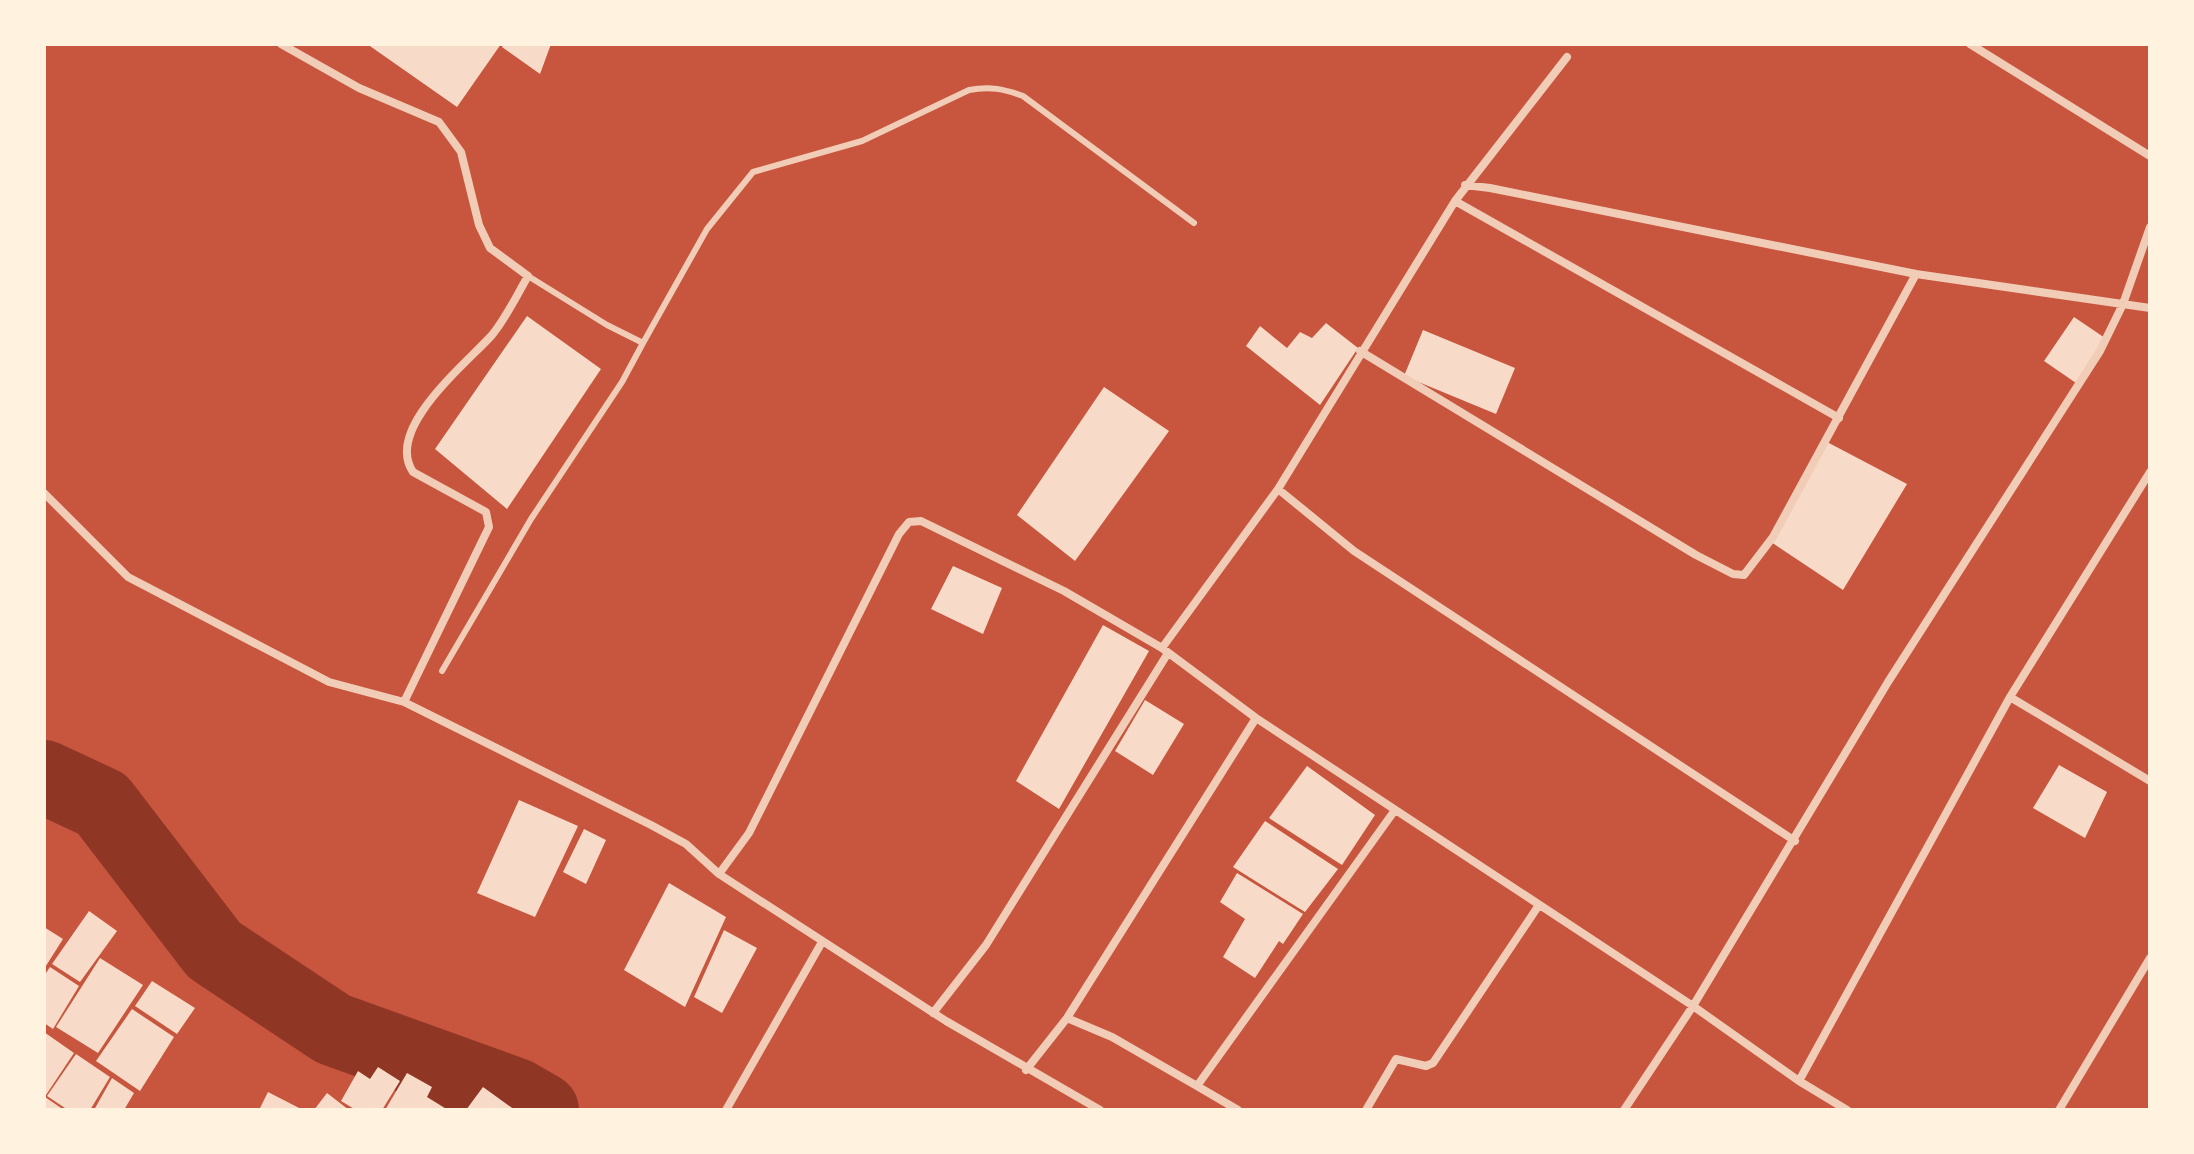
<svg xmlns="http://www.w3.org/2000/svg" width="2194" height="1154" viewBox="0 0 2194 1154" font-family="Manrope,sans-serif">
  <rect width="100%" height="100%" fill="#c8553d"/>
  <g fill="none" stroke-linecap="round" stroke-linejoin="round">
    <path stroke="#8f3625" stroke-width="74" d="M44,777l58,27 112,146 119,79 183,66 26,15"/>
  </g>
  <path fill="#f7dbc8" d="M367,44h134l-44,63z
    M504,44h47l-11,30 -38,-27z
    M527,316l74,53 -94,140 -72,-60z
    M2074,317l31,21 -29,45 -32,-22z
    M1326,323l32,25 -38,57 -74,-59 14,-20 27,22 13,-16 12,6z
    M1423,330l92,38 -19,46 -92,-38z
    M1104,387l65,44 -94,130 -58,-46z
    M1827,442l80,42 -64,106 -72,-48z
    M953,566l49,22 -19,46 -52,-25z
    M1103,625l46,26 -90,158 -43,-28z
    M1145,700l39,24 -31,51 -38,-24z
    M2059,765l48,27 -22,46 -52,-30z
    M1307,766l68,49 -33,50 -73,-47z
    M519,800l59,26 -43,91 -58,-24z
    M1265,821l73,48 -33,43 -72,-45z
    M584,829l22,11 -20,44 -23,-12z
    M1237,873l66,41 -20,30 -4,-3 -24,37 -32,-21 22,-38 -25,-17z
    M669,883l57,34 -41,90 -61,-37z
    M89,911l28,20 -37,51 -28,-18z
    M44,927l19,12 -19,30z
    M724,930l33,18 -35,65 -28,-16z
    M100,958l43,27 -45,68 -42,-26z
    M50,967l29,19 -26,43 -9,-6v-47z
    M152,981l43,27 -18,26 -42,-28z
    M132,1009l42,28 -34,54 -44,-30z
    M44,1032l30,21 -30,45z
    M76,1054l34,23 -20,33h-22l-21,-14z
    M378,1067l22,14 -18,29h-26l-15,-9 17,-30 12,8z
    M407,1073l25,14 -5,10 21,13h-63z
    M112,1078l22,15 -10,17h-30z
    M483,1087l32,23h-49z
    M268,1092l35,18h-44z
    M327,1093l22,17h-35z
    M45,1097l19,13h-20z"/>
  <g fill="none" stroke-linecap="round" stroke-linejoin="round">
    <path stroke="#f1ccb7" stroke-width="6" d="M643,343l64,-114 46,-57 109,-31 107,-51c21,-4 35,-1 54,6l171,127
      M442,671l89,-152 91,-137 21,-39 -36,-18 -79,-49"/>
    <path stroke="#f1ccb7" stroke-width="8" d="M281,44l78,44 80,34 22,30 18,73 11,23 38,28c-11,19 -22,42 -36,59 -26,29 -108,94 -79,137l73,40 3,15 -85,175
      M1970,44l180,112
      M1465,185l25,3 426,86 234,34
      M1455,201l384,217
      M1360,351l336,204 37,19 11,1 29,-38 143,-263
      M1278,489l76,62 441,290
      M44,493l84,84 201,105 75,20 247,123 35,19 33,30 30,-41 150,-299 10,-12 12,-1 143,70 98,57 94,70 437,288 106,75 48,29
      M1162,648l116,-159 177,-288 112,-144
      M2010,697l140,84
      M719,874l227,147 154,89
      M933,1013l53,-68 182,-292
      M1067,1018l45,19 85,49 198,-276
      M1026,1070l41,-52 189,-300
      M1799,1081l211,-384 140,-225
      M1197,1086l41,24
      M726,1110l96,-168
      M1366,1110l30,-51 30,7 7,-3 106,-158
      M1624,1110l69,-104 195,-324 212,-331 23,-47 27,-77
      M2059,1110l91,-152"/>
  </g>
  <rect width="2194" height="1154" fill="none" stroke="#fff3e0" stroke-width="92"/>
</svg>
